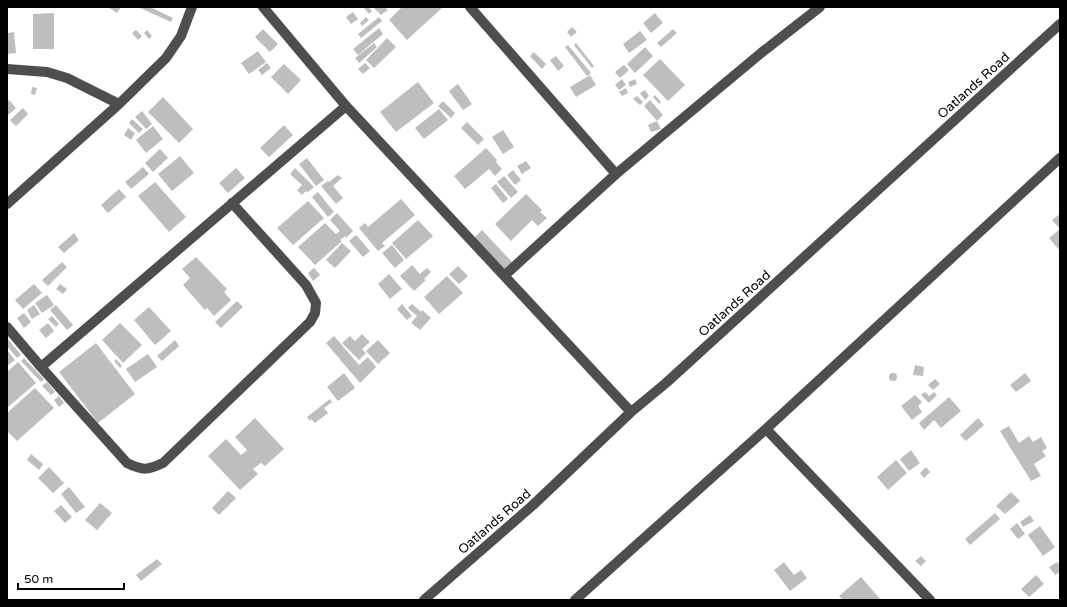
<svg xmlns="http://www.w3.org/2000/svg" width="1067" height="607" viewBox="0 0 1067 607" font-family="'Varela Round',sans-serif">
  <rect width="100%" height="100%" fill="#fff"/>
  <path fill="#bebebe" d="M108,7h13l-4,6z
    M138,7h12l23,11 -2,4z
    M365,7h3l4,4 -3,3 -5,-6z
    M373,7h12l3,3 -7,5z
    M402,7h41l-36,33 -18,-20z
    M353,12l5,7 -7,5 -5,-7z
    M54,13v36h-21v-35z
    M655,13l8,10 -12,10 -8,-10z
    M366,17l3,3 -7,6 -2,-3z
    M379,17l3,4 -21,17 -3,-4z
    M572,27l5,5 -6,5 -4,-5z
    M379,28l4,6 -25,21 -5,-6z
    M263,29l15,15 -8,8 -15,-15z
    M673,29l4,4 -16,14 -4,-4z
    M136,30l6,6 -4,4 -6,-7z
    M147,30l5,6 -3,3 -5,-6z
    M640,31l7,9 -18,13 -6,-9z
    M14,32l2,21 -8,1 -1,-21z
    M387,38l9,9 -22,21 -8,-8z
    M374,43l3,4 -18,16 -4,-5z
    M576,43l18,23 -2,2 -18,-23z
    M568,45l23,28 -4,3 -22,-29z
    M645,47l8,9 -18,17 -8,-9z
    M258,51l8,11 -17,12 -8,-11z
    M534,52l12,12 -4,5 -12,-13z
    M556,56l8,10 -6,5 -8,-11z
    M660,59l25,26 -17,16 -25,-26z
    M267,63l4,5 -9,7 -4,-5z
    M365,63l5,5 -7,6 -5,-5z
    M284,64l17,16 -13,14 -17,-17z
    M624,65l5,5 -9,8 -5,-6z
    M590,75l6,10 -20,12 -6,-10z
    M622,79l4,6 -7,5 -4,-5z
    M635,79l2,5 -7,3 -2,-5z
    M418,82l16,21 -38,29 -16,-20z
    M458,84l14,20 -9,6 -14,-19z
    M32,87l5,1 -2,7 -4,-1z
    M626,88l2,5 -6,3 -3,-4z
    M645,90l4,6 -4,4 -5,-7z
    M655,95l6,7 -2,2 -6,-7z
    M637,96l6,6 -3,3 -7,-6z
    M163,97l30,32 -14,14 -31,-31z
    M9,100l7,8 -9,8v-14z
    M650,100l13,15 -6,6 4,8 -10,3 -3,-7 9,-4 -13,-15z
    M443,101l12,12 -4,5 -13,-12z
    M23,108l5,6 -12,12 -6,-6z
    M439,109l9,11 -24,19 -9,-11z
    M142,111l10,13 -6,5 -11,-12z
    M132,119l11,10 -4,4 -10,-10z
    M467,122l17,17 -6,6 -17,-17z
    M284,125l9,10 -24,22 -9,-9z
    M153,126l10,13 -17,14 -10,-13z
    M128,128l7,5 -4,7 -7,-5z
    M503,130l11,17 -11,7 -11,-17z
    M486,148l11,12 -1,2 6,7 -7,7 -6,-7 -24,20 -11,-13z
    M160,149l8,9 -15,14 -8,-9z
    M180,156l14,17 -22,18 -14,-17z
    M307,158l17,22 -8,6 -17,-22z
    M526,161l5,7 -9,6 -5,-8z
    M143,167l6,7 -18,15 -6,-7z
    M236,168l9,10 -17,15 -9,-10z
    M295,168l19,19 -6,5 -2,-1 -4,4 -5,-5 5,-5 -12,-11z
    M513,170l8,10 -6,5 -8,-10z
    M338,175l4,3 -9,8 10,12 -7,6 -15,-18 7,-5 1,1z
    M504,176l14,16 -7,6 -14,-16z
    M155,182l31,35 -17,15 -31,-36z
    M496,184l12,15 -5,4 -12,-15z
    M119,189l7,8 -18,16 -7,-8z
    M318,192l16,20 -6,5 -16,-20z
    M526,194l16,16 -2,2 7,6 -9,8 -6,-6 -21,21 -16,-17z
    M401,199l14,16 -33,28 3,3 -7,5 -19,-23 6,-5 3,4z
    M308,201l16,17 -31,27 -16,-17z
    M337,213l16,18 -7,7 -1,-2 -5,4 2,1 -27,24 -17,-18 27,-24 11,11 4,-3 -10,-11z
    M1060,214v15l-8,-9z
    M418,220l15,16 -27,23 -14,-16z
    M1060,229v22l-11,-13z
    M482,230l30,32 -10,9 -29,-32z
    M74,233l5,7 -15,13 -6,-6z
    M356,235l14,16 -7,6 -14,-16z
    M342,243l9,8 -16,17 -9,-8z
    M392,245l12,15 -9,8 -13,-15z
    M196,257l31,32 -3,3 7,8 -17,16 -7,-8 -2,2 -22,-25 7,-7 -8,-9z
    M62,262l5,5 -19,19 -6,-6z
    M412,265l8,9 7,-6 4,4 -7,7 2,1 -12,11 -14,-15z
    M458,266l10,10 -9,8 -10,-10z
    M314,268l6,7 -7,6 -5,-8z
    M389,274l13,15 -12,10 -12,-15z
    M447,276l16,17 -24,21 -15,-17z
    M34,284l8,9 -19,16 -8,-9z
    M60,284l7,5 -4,5 -7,-5z
    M47,295l7,10 -12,8 -7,-10z
    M237,301l6,6 -22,21 -6,-6z
    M402,304l10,12 -5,4 -10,-11z
    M412,304l9,8 1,-2 9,8 -11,12 -9,-7 6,-7 -9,-8z
    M34,305l6,9 -8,5 -5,-9z
    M56,305l17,20 -6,5 -17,-20z
    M149,307l22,24 -16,14 -21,-25z
    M24,313l7,9 -7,6 -7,-10z
    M52,316l7,8 -3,3 -8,-8z
    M48,323l6,8 -8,7 -7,-8z
    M120,323l22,22 -19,18 -21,-23z
    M362,334l8,8 -8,7 4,4 -7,7 -17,-17 8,-7 5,5z
    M334,336l25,29 9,-8 8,10 -16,16 -34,-40z
    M7,338l14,17 -4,3 -10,-12z
    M175,340l4,6 -17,15 -5,-5z
    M378,340l12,13 -12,11 -12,-13z
    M96,343l39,51 -37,29 -39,-51z
    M7,350l8,10 -8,6z
    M148,354l9,13 -22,15 -9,-13z
    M24,358l20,21 -3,3 -20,-21z
    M116,359l6,7 -2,2 -6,-7z
    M18,362l18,21 -29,25v-36z
    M915,365l9,2 -1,9 -10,-1z
    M344,373l11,15 -17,13 -11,-14z
    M1025,373l6,8 -15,11 -6,-7z
    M889 377a4 4 0 1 1 8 0a4 4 0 1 1-8 0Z
    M935,379l5,5 -7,6 -5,-5z
    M47,382l8,10 -4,3 -9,-9z
    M35,388l19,20 -37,33 -10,-10v-18z
    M925,392l4,4 5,-4 3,3 -8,8 -8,-8z
    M915,395l7,7 -4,4 4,6 -10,8 -11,-14z
    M59,396l5,7 -5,4 -5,-7z
    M949,397l12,14 -20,17 -7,-8 -10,10 -5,-7z
    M330,399l2,3 -8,6 4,5 -13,10 -4,-4 -1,2 -3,-4z
    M255,418l29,31 -19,17 -4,-3 -8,6 5,5 -18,16 -32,-34 18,-17 15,16 6,-5 -12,-13z
    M978,418l6,7 -18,16 -6,-6z
    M1009,426l10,17 10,-7 4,6 8,-5 6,11 -5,3 4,5 -12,8 7,12 -10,5 -31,-50z
    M911,450l9,13 -11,8 -9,-12z
    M31,454l12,10 -4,6 -12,-10z
    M896,460l11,13 -19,17 -11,-13z
    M49,467l15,16 -11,10 -15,-15z
    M926,467l4,5 -6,6 -4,-5z
    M69,487l16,20 -9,6 -15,-19z
    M228,491l8,7 -17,17 -7,-7z
    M1011,492l9,9 -15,13 -9,-8z
    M100,503l12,10 -15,17 -12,-10z
    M61,505l11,12 -7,6 -11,-12z
    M995,513l5,6 -30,26 -5,-6z
    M1030,515l4,6 -11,6 -3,-5z
    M1017,523l8,11 -7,5 -8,-10z
    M1040,526l15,21 -12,9 -15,-21z
    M921,556l5,5 -5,5 -6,-5z
    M157,559l5,5 -21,17 -5,-6z
    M784,562l10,13 7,-5 6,8 -17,13 -16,-21z
    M1057,562l3,4v6l-5,3 -6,-8z
    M1036,575l8,9 -15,13 -8,-8z
    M861,577l20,23h-38l-4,-4z"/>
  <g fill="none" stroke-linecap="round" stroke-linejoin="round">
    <path stroke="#4e4e4e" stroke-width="10" d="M263,7l83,99 285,306
      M470,7l146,167 -111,101
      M7,69l40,3 20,6 52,26
      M616,174l145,-121 59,-46
      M7,204l112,-100 47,-46 15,-22 11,-29
      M7,327l34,40 86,96c16,8 21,7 36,0l147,-141 5,-9 1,-10 -10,-18 -74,-82
      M41,367l305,-261
      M766,429l164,171
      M424,600l109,-95 98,-93 35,-29 394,-359
      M575,600l191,-171 294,-271"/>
  </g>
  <g text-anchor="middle" stroke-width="3.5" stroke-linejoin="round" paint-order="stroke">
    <g font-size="13" fill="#000" stroke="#fff">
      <text transform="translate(973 85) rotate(-42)" y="5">Oatlands Road</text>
      <text transform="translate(734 303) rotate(-42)" y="5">Oatlands Road</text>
      <text transform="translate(494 521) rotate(-41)" y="5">Oatlands Road</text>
    </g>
  </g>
  <rect width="1067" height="607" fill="none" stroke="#000000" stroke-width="16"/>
  <path d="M18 583v6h106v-6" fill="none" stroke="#000000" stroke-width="2"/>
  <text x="24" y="583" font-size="12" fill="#000000" stroke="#ffffff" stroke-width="3" paint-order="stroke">50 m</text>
</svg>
